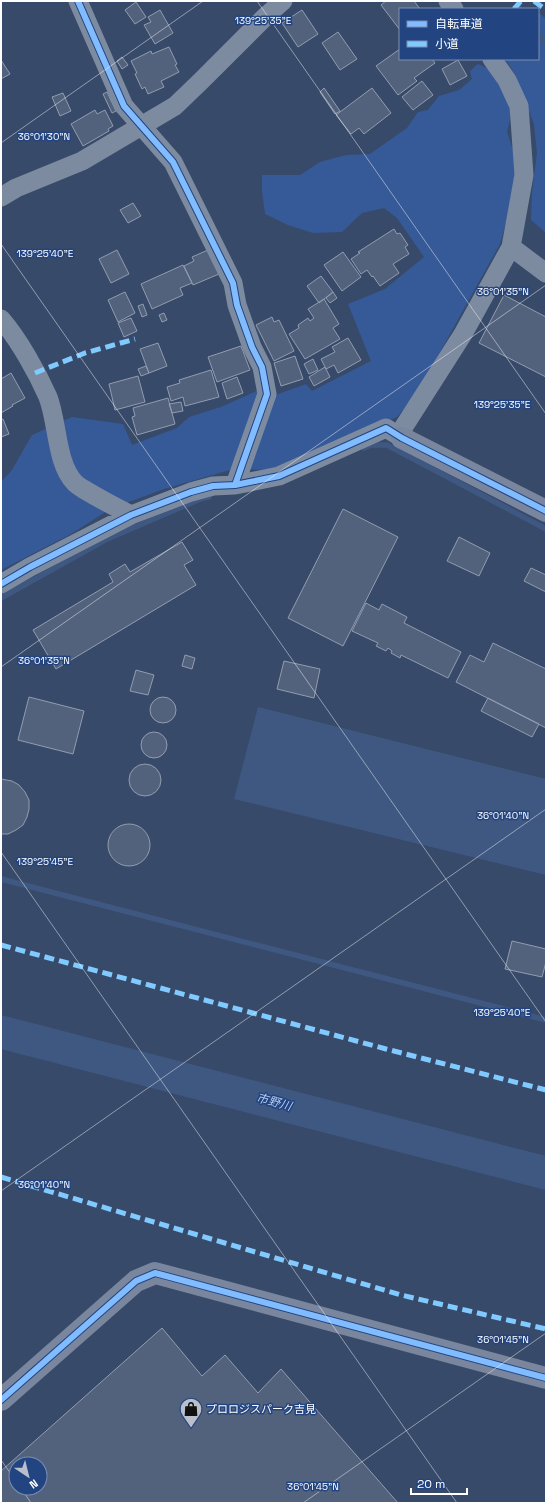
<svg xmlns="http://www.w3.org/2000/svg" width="547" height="1504" viewBox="0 0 547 1504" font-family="'Space Grotesk','Noto Sans JP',sans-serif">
  <rect width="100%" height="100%" fill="#384a6a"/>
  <path fill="#365a97" d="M538,12l8,7v214l-15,-13 1,-28 5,-39 -3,-29 -19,-50 -10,-15h33z
    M478,64l13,6 22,37 -6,25 11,32 -9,48 -9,32 -85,153 -18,20 -122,53 -42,-1 -69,20 -54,20 -39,25 -70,36v-88l11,-12 20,-35 40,-18 51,7 9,21 45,-17 12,-11 32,-10 49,-22 6,10 30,-11 6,7 59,-30 -23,-57 37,-15 39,-32 -27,-39 -13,-10 -22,5 -20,19 -29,1 -25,-8 -23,-11 -3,-23v-16h38l20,-13 26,-7 24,-1 37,-26 11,-16 10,-2 11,-14 20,-6 13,-11 -2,-8z"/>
  <path fill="#3f5882" d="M258,707l288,72v96l-312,-76z"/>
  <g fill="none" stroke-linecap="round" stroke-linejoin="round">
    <path stroke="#3f5882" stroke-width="5.5" d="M519,7l1,2
      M538,34l8,10
      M364,448l7,-3h16l159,84
      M1,598l104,-58 95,-41 9,-2
      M1,879l545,141"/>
    <path stroke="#3f5882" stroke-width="33" d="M1,1032l545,141"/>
  </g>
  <path fill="#53627c" stroke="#919caf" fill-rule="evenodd" d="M386,1h28l6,8h-20v21l-19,-25z
    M136,2l10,15 -11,7 -10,-14z
    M160,10l13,23 -18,11 -11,-19 7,-3 -3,-5z
    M302,10l16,24 -20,13 -16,-24z
    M338,32l19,27 -17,11 -18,-27z
    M169,47l8,17 -2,1 4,7 -18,9 3,6 -16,7 -3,-7 -3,2 -7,-15 2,-1 -6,-12 20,-10 1,3z
    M400,49v10h32l3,4 -21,15 3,3 -19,14 -22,-29z
    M122,57l6,8 -6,4 -5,-8z
    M1,60l9,14 -9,5z
    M458,60l9,16 -17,9 -8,-16z
    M422,81l11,14 -20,15 -11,-13z
    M324,88l16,23 -5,3 -15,-22z
    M372,88l19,25 -27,21 -5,-6 -8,6 -15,-19z
    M107,92l9,19 -4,2 -9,-19z
    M63,93l8,18 -11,5 -8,-19z
    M95,110l2,4 8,-4 8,16 -5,3 1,2 -26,15 -12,-22z
    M133,203l8,13 -13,7 -8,-13z
    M394,229l3,5 3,-1 8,12 -3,2 4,7 -16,10 6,9 -19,13 -7,-10 -1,1 -5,-7 -6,4 -10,-15 9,-6 -2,-1z
    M117,250l12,24 -18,9 -12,-24z
    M208,250l11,24 -26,11 -9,-19 10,-5 -2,-4z
    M343,252l18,25 -19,14 -18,-26z
    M183,265l9,18 -12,5 3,7 -31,14 -11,-25z
    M321,276l12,16 -14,11 -12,-17z
    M125,292l10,21 -17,9 -10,-22z
    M333,292l4,6 -7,5 -4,-5z
    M504,295l42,22v60l-67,-34z
    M324,299l15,25 -6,4 7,11 -35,20 -16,-25 10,-6 -1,-3 10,-7 2,3 4,-3 -6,-9z
    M143,304l4,11 -5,2 -4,-11z
    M164,313l3,7 -5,2 -3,-7z
    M272,317l2,5 5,-2 15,31 -20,10 -18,-36z
    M131,318l6,13 -13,6 -6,-14z
    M348,338l13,22 -23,13 -4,-8 -8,4 -5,-10 14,-7 -3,-5z
    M158,343l9,23 -18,7 -9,-24z
    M241,346l9,24 -33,12 -9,-25z
    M295,356l8,23 -22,7 -7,-23z
    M313,359l5,11 -9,4 -5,-10z
    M146,366l3,7 -8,3 -3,-7z
    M325,367l5,10 -16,9 -5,-9z
    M211,370l8,27 -34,9 -2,-9 -12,4 -4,-14 13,-4 -1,-3z
    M11,373l14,25 -13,7 1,1 -12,7v-34z
    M138,376l7,26 -30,8 -6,-26z
    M237,377l6,16 -16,6 -5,-16z
    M168,398l7,26 -38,11 -5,-18 3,-1 -2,-8z
    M181,402l2,9 -11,2 -3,-9z
    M3,419l6,15 -8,3v-17z
    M343,509l55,28 -55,109 -55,-28z
    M459,537l31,16 -11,23 -32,-15z
    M182,542l11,18 -9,5 12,20 -140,84 -23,-39 80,-48 -4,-8 16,-10 5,8z
    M531,568l15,7v17l-22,-11z
    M366,603l13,7 3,-6 25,13 -3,6 57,29 -13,26 -47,-23 -1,3 -9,-5 1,-2 -4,-3 -2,3 -10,-5 2,-3 -26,-12z
    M493,643l53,26v59l-90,-46 14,-27 14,7z
    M185,655l10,3 -3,11 -10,-3z
    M284,661l36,8 -6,29 -37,-9z
    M136,670l18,5 -6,20 -18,-4z
    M150 710a13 13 0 1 1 26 0a13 13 0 1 1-26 0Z
    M29,697l55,14 -11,43 -55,-14z
    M488,698l51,26 -7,13 -51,-26z
    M141 745a13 13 0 1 1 26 0a13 13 0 1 1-26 0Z
    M129 780a16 16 0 1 1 32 0a16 16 0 1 1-32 0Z
    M1,779l11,2 7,4 6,7 4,8v9l-2,8 -4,8 -7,5 -8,4h-7z
    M108 845a21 21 0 1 1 42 0a21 21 0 1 1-42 0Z
    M512,941l34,8v13l-4,15 -37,-8z
    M162,1328l40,48 23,-21 33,38 23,-24 117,134h-397v-32zM16,1464h24v24h-24z"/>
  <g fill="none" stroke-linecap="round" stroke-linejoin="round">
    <path stroke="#7d8ba0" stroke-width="19" d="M78,1l46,105 49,56 60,121 4,22 15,42 10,20 5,27 -32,91
      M448,1l6,8
      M1,197l15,-9 66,-27 93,-55 26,-25 65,-65 17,-15
      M511,247l35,26
      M1,319c18,21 36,53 47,78 10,26 8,67 27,86 3,3 7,5 10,7 15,9 30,17 46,25
      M402,438l1,-10 60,-94 48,-87 13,-72 -5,-69 -12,-26 -15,-21
      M1,584l29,-17 101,-52 60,-23 22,-6 22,-1 44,-9 107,-48 16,10"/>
    <path stroke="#79869d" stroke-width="22" d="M402,438l144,73
      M1,1400l135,-119 19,-8 391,105"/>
    <path stroke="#80caff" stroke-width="5" stroke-dasharray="10 5" stroke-linecap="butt" d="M534,1l12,9
      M514,9l7,-8
      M35,373l50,-20 50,-14
      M1,945l385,104 160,41
      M1,1177l400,118 145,34"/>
    <g stroke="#224480" stroke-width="8">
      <path id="cycleway" d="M78,1l46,105 49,56 60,121 4,22 15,42 10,20 5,27 -32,91
        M1,584l29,-17 101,-52 60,-23 22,-6 22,-1 44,-9 107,-48 16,10 144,73
        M1,1400l135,-119 19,-8 391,105"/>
    </g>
    <use href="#cycleway" stroke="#80bcff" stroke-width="6"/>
  </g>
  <path fill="none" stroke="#fff" stroke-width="1" stroke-opacity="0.45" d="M257,1l289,413M1,143l202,-142M1,244l545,778M1,667l545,-382M1,852l456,651M1,1191l545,-382M1,1460l15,21M21,1488l10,15M303,1503l243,-170"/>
  <defs>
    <g id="shop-pin" transform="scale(1.15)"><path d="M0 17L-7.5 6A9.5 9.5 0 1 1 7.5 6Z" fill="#b9c0cb" stroke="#224480"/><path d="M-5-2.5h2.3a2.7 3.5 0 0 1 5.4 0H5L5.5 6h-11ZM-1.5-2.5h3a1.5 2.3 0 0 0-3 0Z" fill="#111"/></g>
  </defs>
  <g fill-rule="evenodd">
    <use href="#shop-pin" x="191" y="1409"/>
  </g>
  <g text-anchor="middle" stroke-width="3" stroke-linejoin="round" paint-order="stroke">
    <g font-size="11" fill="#fff" stroke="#224480" text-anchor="start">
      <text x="206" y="1413">プロロジスパーク吉見</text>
    </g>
    <g font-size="12" font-style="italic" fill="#b3caef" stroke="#224480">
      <text transform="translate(274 1102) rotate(15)" y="4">市野川</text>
    </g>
  </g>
  <g font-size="10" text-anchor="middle" fill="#fff" stroke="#224480" stroke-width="3" stroke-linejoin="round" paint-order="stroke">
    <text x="263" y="24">139°25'35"E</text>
    <text x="44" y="140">36°01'30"N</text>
    <text x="45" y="257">139°25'40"E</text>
    <text x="503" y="295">36°01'35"N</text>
    <text x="502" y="408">139°25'35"E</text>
    <text x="44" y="664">36°01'35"N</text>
    <text x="503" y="819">36°01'40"N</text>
    <text x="45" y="865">139°25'45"E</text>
    <text x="502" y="1016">139°25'40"E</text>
    <text x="44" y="1188">36°01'40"N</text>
    <text x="503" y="1343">36°01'45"N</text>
    <text x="313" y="1490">36°01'45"N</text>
  </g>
  <rect width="547" height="1504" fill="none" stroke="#ffffff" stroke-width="4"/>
  <rect x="399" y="8" width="140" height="52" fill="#224480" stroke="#7a8fb3"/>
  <rect x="407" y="21" width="20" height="6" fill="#80bcff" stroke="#7a8fb3"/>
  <text x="435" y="28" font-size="12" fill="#ffffff">自転車道</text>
  <rect x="407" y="41" width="20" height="6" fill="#80caff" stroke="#7a8fb3"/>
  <text x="435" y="48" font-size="12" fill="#ffffff">小道</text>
  <g transform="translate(28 1476) rotate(145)"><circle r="19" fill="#224480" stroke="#7a8fb3"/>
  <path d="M0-3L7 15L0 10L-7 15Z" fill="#b9c0cb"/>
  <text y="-6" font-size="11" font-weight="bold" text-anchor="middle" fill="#ffffff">N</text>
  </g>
  <path d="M411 1488v6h56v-6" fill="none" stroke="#ffffff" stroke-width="2"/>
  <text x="417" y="1488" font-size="12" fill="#ffffff" stroke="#224480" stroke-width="3" paint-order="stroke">20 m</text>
</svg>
